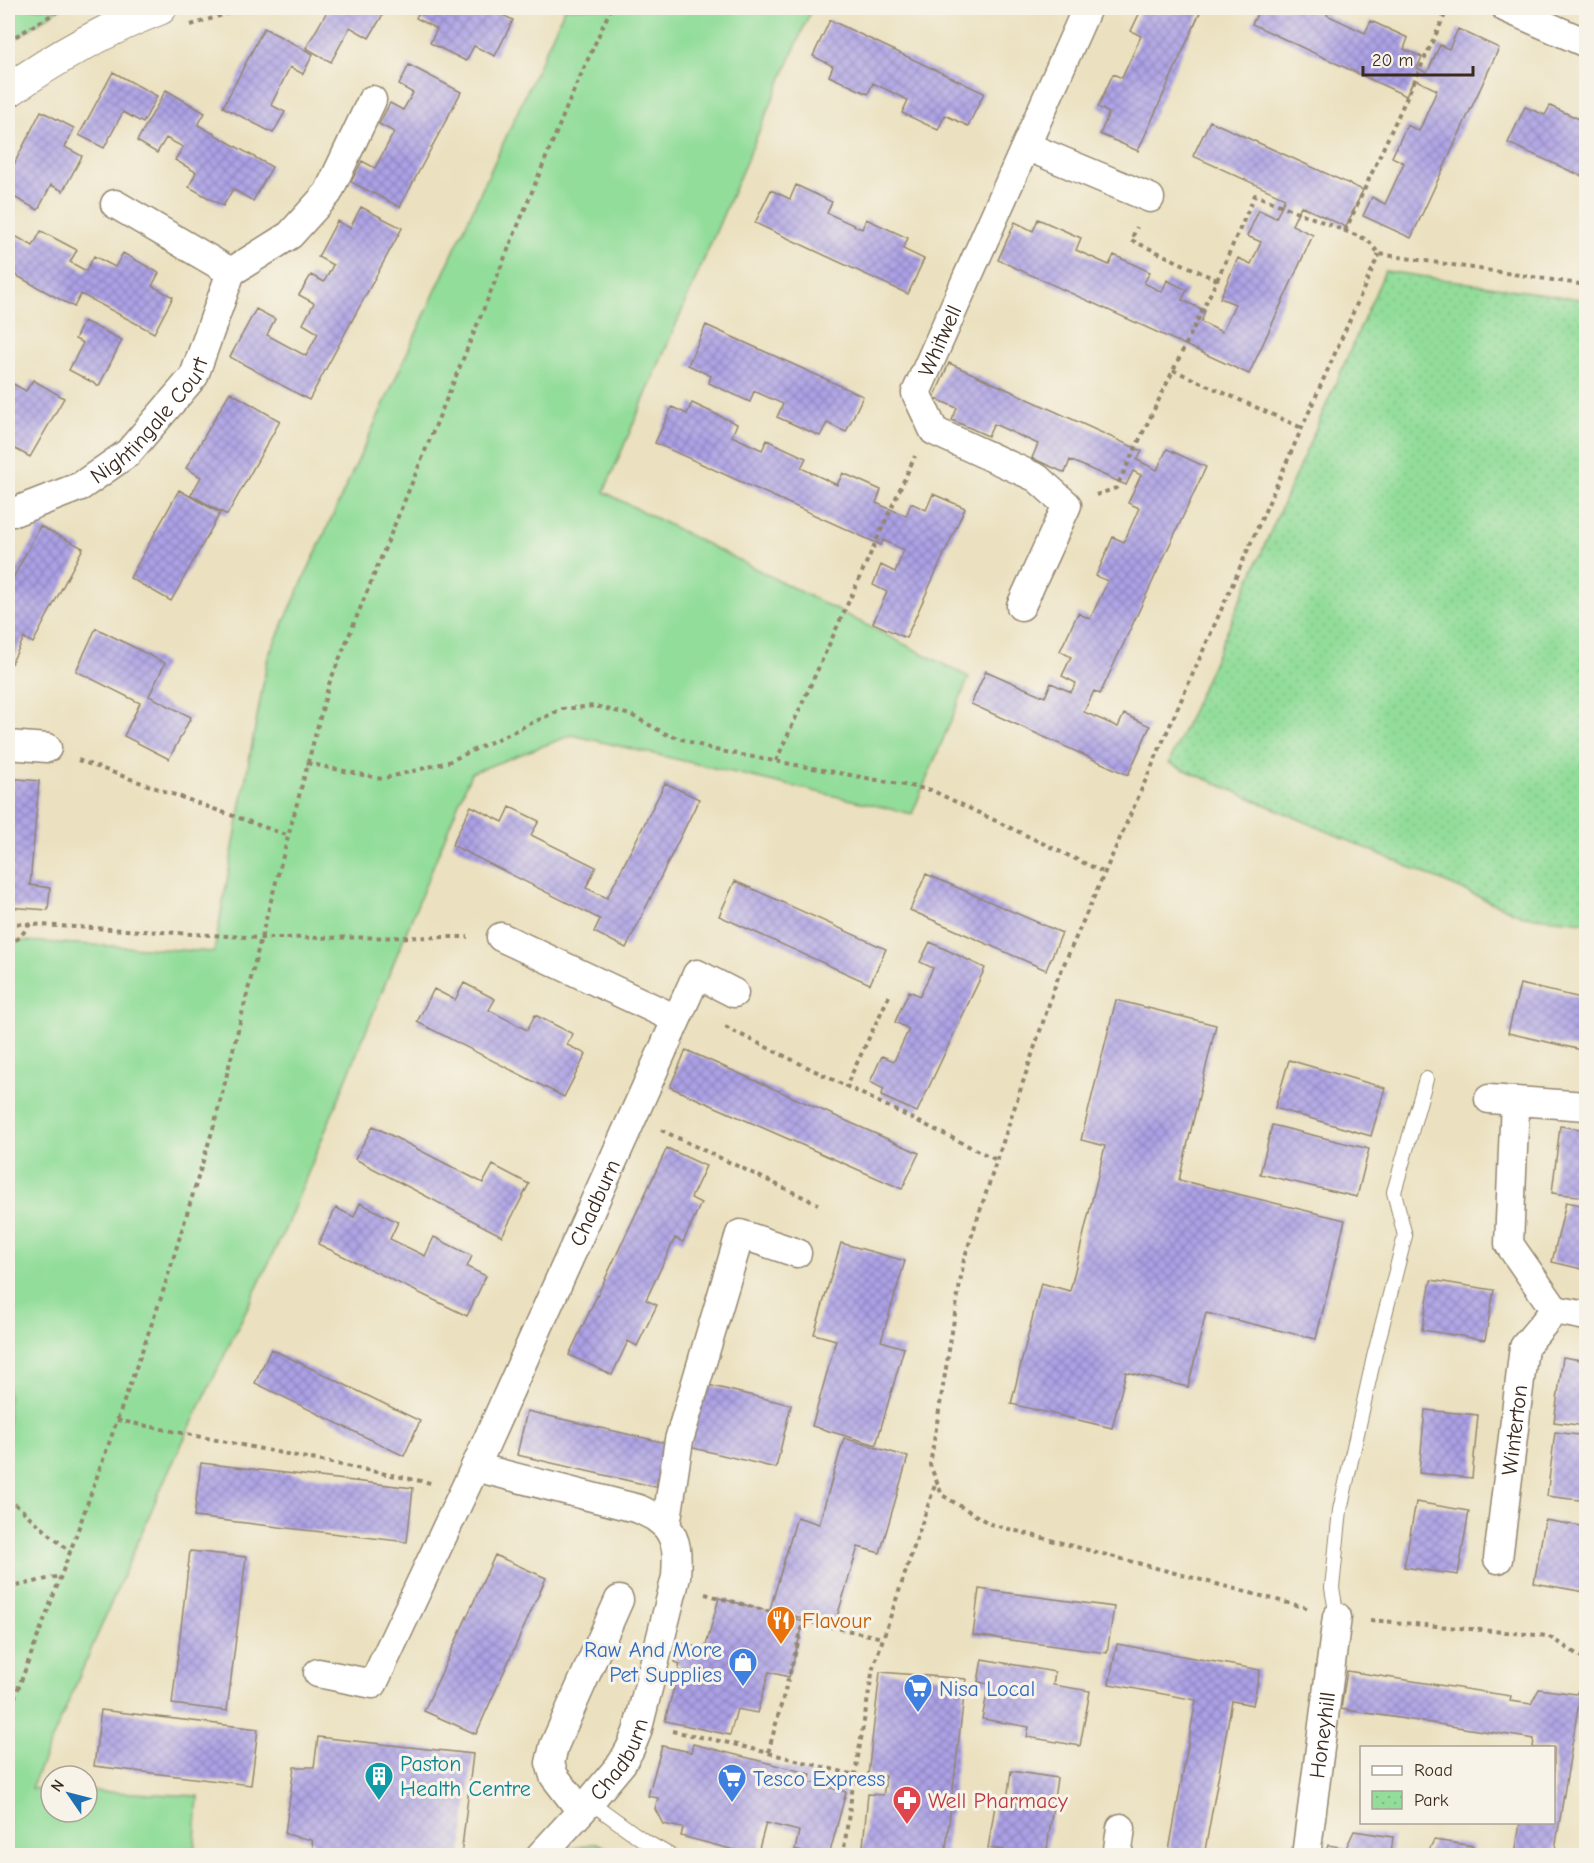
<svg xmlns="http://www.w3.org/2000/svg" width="1594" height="1863" viewBox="0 0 1594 1863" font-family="'Comic Neue',sans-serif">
  <defs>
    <pattern id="park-dots" width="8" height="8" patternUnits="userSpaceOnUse" patternTransform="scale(1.5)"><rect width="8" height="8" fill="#92dd9a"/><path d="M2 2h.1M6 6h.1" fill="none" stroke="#7fbe84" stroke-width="1.8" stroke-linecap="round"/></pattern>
    <pattern id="building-cross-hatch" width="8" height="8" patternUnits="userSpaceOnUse" patternTransform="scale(1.5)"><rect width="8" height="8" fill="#aca1e6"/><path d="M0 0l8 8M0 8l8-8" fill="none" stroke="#8d83ba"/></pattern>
  </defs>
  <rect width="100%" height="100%" fill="#f7f3e8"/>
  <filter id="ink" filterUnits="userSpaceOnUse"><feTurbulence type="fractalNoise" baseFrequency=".0167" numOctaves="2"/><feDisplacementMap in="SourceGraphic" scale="12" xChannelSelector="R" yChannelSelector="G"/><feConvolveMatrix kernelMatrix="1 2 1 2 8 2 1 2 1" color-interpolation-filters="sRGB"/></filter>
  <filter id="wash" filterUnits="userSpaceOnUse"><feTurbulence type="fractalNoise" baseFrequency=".008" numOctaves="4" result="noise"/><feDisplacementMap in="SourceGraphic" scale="24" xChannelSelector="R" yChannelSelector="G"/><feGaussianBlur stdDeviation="1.35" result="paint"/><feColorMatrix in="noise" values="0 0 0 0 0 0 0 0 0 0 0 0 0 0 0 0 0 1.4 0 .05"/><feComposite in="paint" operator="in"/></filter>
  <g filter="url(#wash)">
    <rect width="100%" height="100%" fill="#ebe1c0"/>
    <path fill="#92dd9a" stroke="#66845c" stroke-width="1.5" d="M8,8h52l-52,36z
      M565,8h247l-208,484 365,185 -57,137 -340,-79 -101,38 -185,454 -121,252 -134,309 20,2v22h36v-21l111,5 -4,59h-186v-915l206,12 54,-295z
      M596,1843l27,12 -71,1 3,-3z"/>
    <path fill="url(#park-dots)" stroke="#66845c" stroke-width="1.5" d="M1385,271l201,29v622l-63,-6 -354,-153z"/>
    <g id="blocks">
      <path fill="url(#building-cross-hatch)" d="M329,8h50l6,3 -16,27 -19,-11 -19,35 -25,-14z
        M421,8h68l24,12 -18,36 -21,-10 -8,15 -36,-18 7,-14 -21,-11z
        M1142,8h60l-64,143 -38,-17 9,-21 -11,-6 15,-33 9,4 19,-42 -10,-5z
        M1260,8h70l-3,7 38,18 6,-12 37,17 -4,11 18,8 -5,11 10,5 13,-28 9,4 9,-20 41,19 -88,190 -48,-22 9,-19 13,7 19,-41 -12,-6 15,-32 12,6 18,-41 -23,-11 -8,17 -154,-72z
        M830,20l154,73 -16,33 -23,-11 -7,15 -36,-17 6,-13 -35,-17 -5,11 -39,-18 4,-10 -20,-10z
        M264,28l49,26 -10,20 -13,-7 -19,38 14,7 -12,21 -50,-26z
        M409,65l52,27 -61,115 -49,-25 11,-21 13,7 19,-36 -15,-8 11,-21 13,7 10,-17 -14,-8z
        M113,72l44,24 -14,27 -20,-11 -19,36 -25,-13z
        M166,90l39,23 -7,12 74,42 -19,34 -20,-12 -10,17 -34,-19 7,-15 -21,-12 8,-13 -17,-9 -9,15 -20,-12z
        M1550,106l36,16 -4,13 4,2v41l-78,-35 17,-36 20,8z
        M41,111l33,17 -9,19 17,9 -19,35 -12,-6 -13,25 -30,-16v-18z
        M1210,121l153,69 -17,37 -45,-21 -9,19 21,10 -64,139 -251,-114 17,-38 18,9 5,-12 43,19 -5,12 33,15 5,-10 36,17 -6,11 18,9 5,-12 20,10 -5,10 23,11 -4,11 21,10 13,-28 -15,-6 18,-40 13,6 10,-22 -14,-6 12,-26 17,8 9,-20 -92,-42z
        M796,185l36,17 -5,11 35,16 4,-10 42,19 -5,11 21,10 -16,35 -153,-71 16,-33 19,9z
        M361,207l41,21 -93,172 -79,-43 26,-48 19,10 -8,16 39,21 12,-23 -15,-9 11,-21 -15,-8 12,-20 13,7 9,-17 -15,-8 19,-36 13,7z
        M41,231l36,19 -7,12 16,9 8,-15 21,11 8,-14 36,20 -7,13 21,11 -19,36 -73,-39 -7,13 -66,-36v-39l25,14z
        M84,321l38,19 -23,46 -30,-16 14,-27 -8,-4z
        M706,325l157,71 -17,36 -19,-9 -7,13 -43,-19 6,-13 -29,-13 -4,11 -41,-19 2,-7 -23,-11z
        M949,363l193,88 -5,9 20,10 10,-21 39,18 -106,227 -6,-3 -10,21 34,15 6,-13 26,12 -22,49 -157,-71 15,-33 59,26 6,-14 20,9 5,-9 -14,-7 9,-19 -11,-6 18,-38 12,6 18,-38 -12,-5 17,-39 11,5 15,-34 -11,-5 13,-28 -8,-4 -7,14 -56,-25 -5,13 -33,-15 6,-14 -44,-20 -6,12 -36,-16 5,-12 -23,-10z
        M33,380l31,18 -34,59 -22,-12v-64l18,10z
        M230,392l50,29 -53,94 -36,-20 10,-18 -15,-9z
        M692,403l45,21 -5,12 30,14 5,-10 39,18 -5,10 36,17 6,-12 38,17 -5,13 30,13 5,-13 15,7 7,-16 32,14 -59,130 -33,-15 14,-31 -14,-7 8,-20 14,7 9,-22 -21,-10 -2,5 -226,-102 17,-36 15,7z
        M179,490l41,23 -49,88 -41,-23z
        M40,526l43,22 -50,95 -9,-5 -16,32v-82z
        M96,628l69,35 -16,33 42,21 -22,42 -45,-23 16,-33 -64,-32z
        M8,778l31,3 -9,104 20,3 -2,22 -40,-3z
        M665,783l34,16 -73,149 -32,-16 6,-13 -148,-74 19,-39 32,16 7,-15 29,14 -8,14 65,32 -10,21 21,10z
        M926,874l136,59 -16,37 -136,-60z
        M735,881l151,68 -16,35 -151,-68z
        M930,942l55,26 -68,144 -36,-16 3,-7 -14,-7 12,-26 12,5 15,-32 -14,-7 14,-31 11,5 13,-28 -13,-6z
        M464,983l31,16 -6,11 38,20 8,-15 38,19 -6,11 19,9 -22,43 -147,-75 17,-33 21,11z
        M1520,984l66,15v52l-78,-18z
        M1116,1000l100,25 -37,155 166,40 -29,119 -110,-26 -18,74 -62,-15 -14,56 -101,-24 30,-121 29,8 35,-145 -24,-6z
        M686,1050l233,103 -17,36 -232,-102z
        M1289,1060l96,28 -14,48 -96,-28z
        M1272,1125l97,24 -12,48 -97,-23z
        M373,1126l110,57 10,-18 36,19 -27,52 -147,-77z
        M1560,1126l26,4v67l-34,-4z
        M667,1148l39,18 -15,32 10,5 -18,39 -8,-4 -29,62 11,5 -20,41 -9,-5 -16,34 -43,-20z
        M1566,1202l20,4v64l-34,-8z
        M360,1203l38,19 -8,17 35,17 9,-19 38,19 -5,11 19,9 -19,40 -149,-72 18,-36 18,9z
        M841,1243l64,18 -24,80 23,7 -28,97 -64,-19 24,-86 -22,-6z
        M1431,1280l63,10 -9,50 -63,-10z
        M271,1349l149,72 -16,35 -149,-73z
        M1563,1357l23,4v65l-32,-4z
        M704,1384l87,21 -15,63 -87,-21z
        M1425,1410l53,5 -6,63 -53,-5z
        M527,1411l139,32 -10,44 -139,-32z
        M1555,1432l31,4v65l-39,-5z
        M844,1438l64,19 -28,96 -22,-6 -24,80 -64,-18 27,-92 22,7z
        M201,1463l212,25 -6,54 -213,-25z
        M1416,1502l53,9 -11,64 -54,-8z
        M1545,1520l41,7 -1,65 -51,-9z
        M190,1551l56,6 -19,154 -55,-7z
        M495,1555l51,23 -70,156 -52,-23z
        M979,1589l135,18 -7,46 -134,-18z
        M719,1598l85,23 -15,56 -20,-5 -12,41 -20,-4 -7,26 -65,-14 15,-57 -5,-2 4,-19 26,6z
        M1117,1644l143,26 -7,35 -21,-4 -28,155h-36l28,-156 -87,-16z
        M982,1659l73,13 -2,13 37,6 -10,55 -53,-9 2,-10 -47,-8 7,-35 -11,-2z
        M1347,1671l164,25 -1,5 21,3 8,-15 37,5 6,-11 -28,173h-39l5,-34h34v-74h-21l1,-9 -193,-30z
        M880,1672l86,7 -21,177h-83l6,-62 15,1 2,-10v-9l-17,-1z
        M101,1710l157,19 -7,56 -157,-19z
        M318,1737l155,17 -12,102h-155l7,-7 -1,-9 -27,-6 9,-67h20z
        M693,1744l118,30 -2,8 37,10 -17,64h-13l-21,-6 4,-19 -33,-8 -9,33 -76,-20 2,-8 -20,-4 -8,-15 3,-11 -10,-2 14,-50 29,6z
        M1011,1771l46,7 -11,78h-43l1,-6 -16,-2 7,-42 11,1z
        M1354,1831l39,6 -2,16 7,3h-73l3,-11 18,3z
        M1434,1840l39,6 -1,10h-46z"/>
    </g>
  </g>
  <g filter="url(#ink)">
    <use href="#blocks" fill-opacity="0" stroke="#93866f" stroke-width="1.5"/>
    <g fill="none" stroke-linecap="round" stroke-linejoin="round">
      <g stroke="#93866f" stroke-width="16">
        <path id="lane" d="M1337,1617l-5,-29 8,-78 34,-153 31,-121 -11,-44 32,-113
          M589,1801l54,39 28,16"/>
      </g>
      <g stroke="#93866f" stroke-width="31">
        <g id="street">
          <path d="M1506,8l80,35"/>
          <path d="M1026,146l124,52"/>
          <path d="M115,204l116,68"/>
          <path id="s1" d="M8,512h6l67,-26 47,-33 66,-77 37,-104 59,-37 38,-42 44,-93"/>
          <path id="s2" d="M1021,606l46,-101 -30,-27 -103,-47 -18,-38 171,-385"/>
          <path d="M8,745l39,3"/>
          <path d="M501,937l175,82"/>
          <path d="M1489,1099l97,7"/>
          <path d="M1515,1101l-6,143 46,66"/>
          <path d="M475,1467l164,42 16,8 11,9"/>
          <path id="s3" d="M1498,1559l26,-212 31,-37 31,6"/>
          <path id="s4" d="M318,1673l55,11 105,-223 219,-487 37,19"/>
          <path d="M581,1811l-27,-35 -4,-13 4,-17 65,-146"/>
          <path id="s5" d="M540,1856l46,-50 36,-43 8,-14 7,-17 39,-155c1,-20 3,-34 -10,-51l13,-86 61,-206 57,19"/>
          <path d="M1117,1856l4,-28"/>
          <path id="s6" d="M1306,1856l31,-239"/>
        </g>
      </g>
      <g stroke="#93866f" stroke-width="35">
        <path id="secondary" d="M8,91c47,-33 98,-62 152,-83"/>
      </g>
      <path stroke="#93866f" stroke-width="4" stroke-dasharray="4.5 4.5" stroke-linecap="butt" d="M191,25l54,-17
        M8,41l55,-33
        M1345,231l103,-223
        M1217,280l38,-85 113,45 11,14 207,31
        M1173,370l129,58
        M1096,495l20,-7 101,-208 -86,-40 6,-13
        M78,760l211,76
        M776,761l139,-305
        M307,763l75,16 66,-17 114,-53 33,-3 36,9 35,19 49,16 216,40 174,83
        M8,923l253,15 207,-1
        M8,945l12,-8 10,-13
        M889,996l-43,90 151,74
        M725,1027l121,59
        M661,1130l157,74
        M117,1420l314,63
        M8,1498l62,54
        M8,1588l52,-12
        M705,1594l99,27 -36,132
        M1307,1608l-317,-84 -48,-29 -12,-30 34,-206 93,-279 322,-726
        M1370,1620l178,16 38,24
        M804,1621l79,17
        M8,1715l62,-163 92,-257 53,-173 46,-184 68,-254 242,-587 40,-89
        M672,1731l57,12 126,32
        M843,1856l9,-64 21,-124 63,-186"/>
      <use href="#lane" stroke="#fff" stroke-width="14"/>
      <use href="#street" stroke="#fff" stroke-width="28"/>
      <use href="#secondary" stroke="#fff" stroke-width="33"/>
    </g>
  </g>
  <defs>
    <g id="restaurant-pin" transform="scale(1.5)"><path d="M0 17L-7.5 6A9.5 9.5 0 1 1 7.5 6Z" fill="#e8710a" stroke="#f7f3e8"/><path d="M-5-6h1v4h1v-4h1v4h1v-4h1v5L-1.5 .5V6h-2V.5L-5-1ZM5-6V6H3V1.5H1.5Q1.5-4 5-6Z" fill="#fff"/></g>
    <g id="shop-pin" transform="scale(1.5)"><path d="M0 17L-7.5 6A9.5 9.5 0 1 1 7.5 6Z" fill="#3f7fe0" stroke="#f7f3e8"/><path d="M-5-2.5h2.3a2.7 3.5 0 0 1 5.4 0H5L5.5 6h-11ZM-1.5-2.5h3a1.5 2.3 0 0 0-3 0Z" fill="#fff"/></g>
    <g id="supermarket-pin" transform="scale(1.5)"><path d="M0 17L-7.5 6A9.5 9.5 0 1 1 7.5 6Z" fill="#3f7fe0" stroke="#f7f3e8"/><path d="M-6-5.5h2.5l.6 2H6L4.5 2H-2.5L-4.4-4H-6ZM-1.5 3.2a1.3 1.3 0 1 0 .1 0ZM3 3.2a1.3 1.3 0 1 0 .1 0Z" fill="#fff"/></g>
    <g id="building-pin" transform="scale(1.5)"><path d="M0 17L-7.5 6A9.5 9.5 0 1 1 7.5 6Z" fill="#0f9aa8" stroke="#f7f3e8"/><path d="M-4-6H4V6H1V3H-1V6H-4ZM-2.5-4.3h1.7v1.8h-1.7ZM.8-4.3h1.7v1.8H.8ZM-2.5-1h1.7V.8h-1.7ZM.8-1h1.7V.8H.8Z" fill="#fff"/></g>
    <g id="pharmacy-pin" transform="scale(1.5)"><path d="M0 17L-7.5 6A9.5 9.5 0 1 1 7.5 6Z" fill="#e0444e" stroke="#f7f3e8"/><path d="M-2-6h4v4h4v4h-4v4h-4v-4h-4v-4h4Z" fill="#fff"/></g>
  </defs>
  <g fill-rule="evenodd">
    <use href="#restaurant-pin" x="781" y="1620"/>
    <use href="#shop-pin" x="743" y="1662"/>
    <use href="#supermarket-pin" x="918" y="1688"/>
    <use href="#building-pin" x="379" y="1776"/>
    <use href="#supermarket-pin" x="732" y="1778"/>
    <use href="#pharmacy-pin" x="907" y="1800"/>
  </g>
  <g text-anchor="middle" stroke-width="6" stroke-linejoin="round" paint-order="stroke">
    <g font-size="22" fill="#3b2a1e" stroke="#f7f3e8">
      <text dy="8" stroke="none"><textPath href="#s2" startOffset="364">Whitwell</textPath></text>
      <text dy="8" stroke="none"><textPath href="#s1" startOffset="174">Nightingale Court</textPath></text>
      <text dy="8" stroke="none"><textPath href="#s4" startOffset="586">Chadburn</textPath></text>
      <text dy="8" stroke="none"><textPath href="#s3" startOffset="130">Winterton</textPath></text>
      <text dy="8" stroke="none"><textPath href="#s6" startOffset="122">Honeyhill</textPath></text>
      <text dy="8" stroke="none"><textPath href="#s5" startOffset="126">Chadburn</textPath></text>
    </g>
    <g font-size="22" fill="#c56008" stroke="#f7f3e8" text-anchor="start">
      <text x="802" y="1628">Flavour</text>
    </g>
    <g font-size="22" fill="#366cbe" stroke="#f7f3e8" text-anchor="start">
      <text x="722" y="1657" text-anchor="end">Raw And More<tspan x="722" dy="25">Pet Supplies</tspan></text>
      <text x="939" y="1696">Nisa Local</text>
      <text x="753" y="1786">Tesco Express</text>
    </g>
    <g font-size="22" fill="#0d838f" stroke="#f7f3e8" text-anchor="start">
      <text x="400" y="1771">Paston<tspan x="400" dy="25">Health Centre</tspan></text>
    </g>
    <g font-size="22" fill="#be3a42" stroke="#f7f3e8" text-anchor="start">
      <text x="928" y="1808">Well Pharmacy</text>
    </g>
  </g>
  <rect width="1594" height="1863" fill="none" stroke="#f7f3e8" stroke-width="30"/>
  <rect x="1360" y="1746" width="195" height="78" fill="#f7f3e8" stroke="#aca397" stroke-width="1.5"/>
  <rect x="1372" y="1766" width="30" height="9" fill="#ffffff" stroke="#aca397" stroke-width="1.5"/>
  <text x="1414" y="1776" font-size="18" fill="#3b2a1e">Road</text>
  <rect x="1372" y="1791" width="30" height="18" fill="url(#park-dots)" stroke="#aca397" stroke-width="1.5"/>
  <text x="1414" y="1806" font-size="18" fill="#3b2a1e">Park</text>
  <g transform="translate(69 1794) rotate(305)"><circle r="28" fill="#f7f3e8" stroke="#aca397" stroke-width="1.5"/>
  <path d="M0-4.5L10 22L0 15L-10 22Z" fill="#1f6fb2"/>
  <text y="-9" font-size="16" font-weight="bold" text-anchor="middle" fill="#3b2a1e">N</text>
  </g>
  <path d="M1363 66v9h110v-9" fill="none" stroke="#3b2a1e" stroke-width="3"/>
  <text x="1372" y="66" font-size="18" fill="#3b2a1e" stroke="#f7f3e8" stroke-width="4.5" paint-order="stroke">20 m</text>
</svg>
